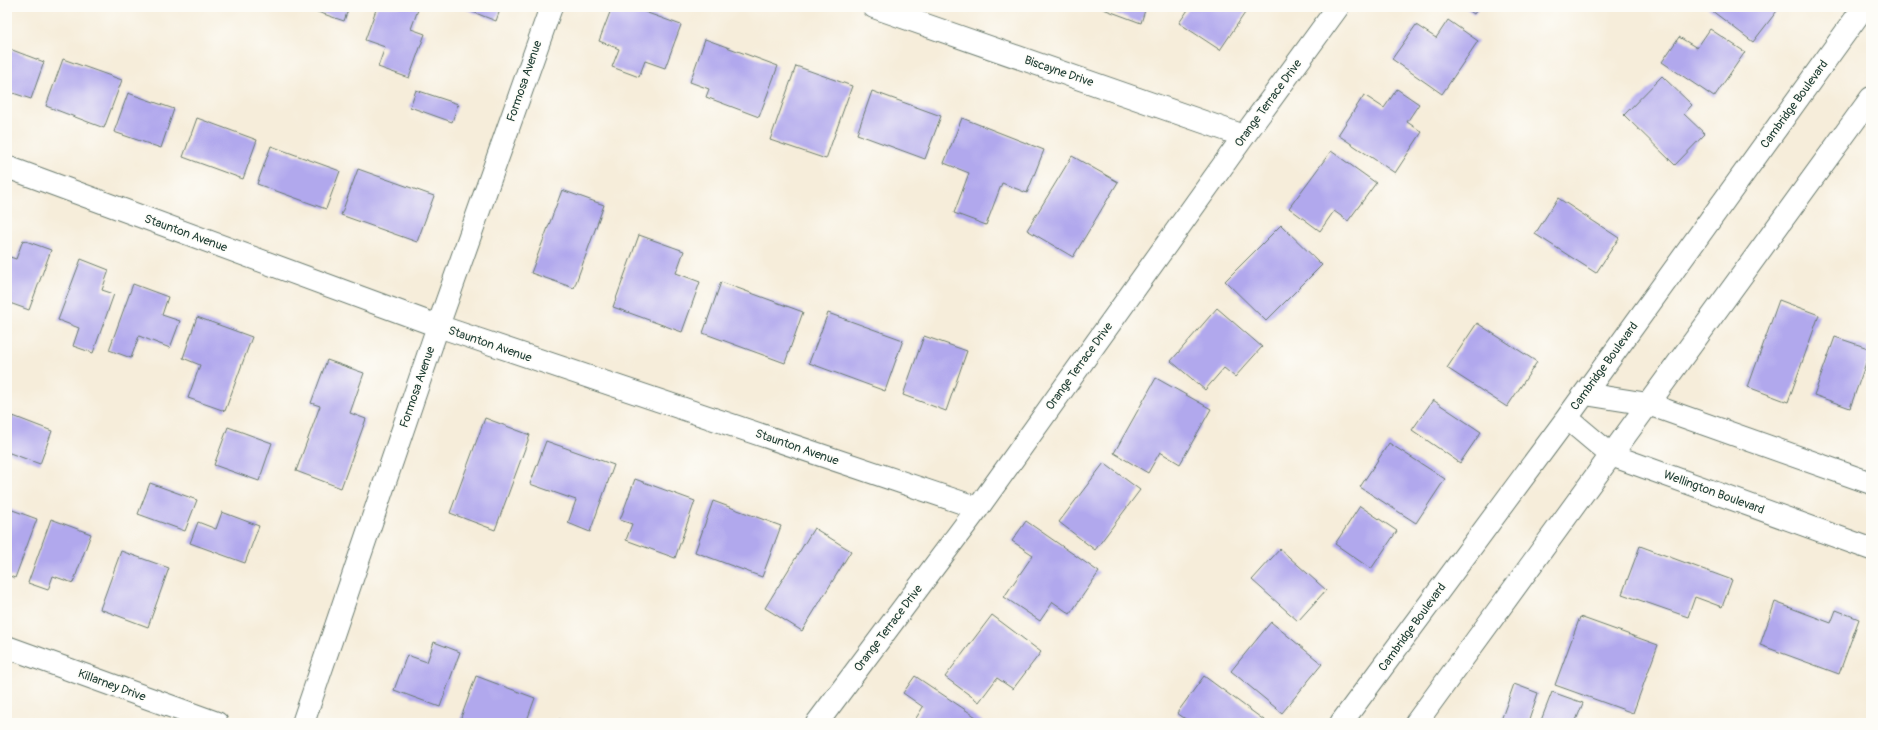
<svg xmlns="http://www.w3.org/2000/svg" width="1878" height="730" viewBox="0 0 1878 730" font-family="Pangolin,sans-serif">
  <rect width="100%" height="100%" fill="#fdfcf7"/>
  <filter id="ink" filterUnits="userSpaceOnUse"><feTurbulence type="fractalNoise" baseFrequency=".025" numOctaves="2"/><feDisplacementMap in="SourceGraphic" scale="8" xChannelSelector="R" yChannelSelector="G"/><feConvolveMatrix kernelMatrix="1 2 1 2 8 2 1 2 1" color-interpolation-filters="sRGB"/></filter>
  <filter id="wash" filterUnits="userSpaceOnUse"><feTurbulence type="fractalNoise" baseFrequency=".012" numOctaves="4" result="noise"/><feDisplacementMap in="SourceGraphic" scale="16" xChannelSelector="R" yChannelSelector="G"/><feGaussianBlur stdDeviation="0.9" result="paint"/><feColorMatrix in="noise" values="0 0 0 0 0 0 0 0 0 0 0 0 0 0 0 0 0 1.4 0 .05"/><feComposite in="paint" operator="in"/></filter>
  <g filter="url(#wash)">
    <rect width="100%" height="100%" fill="#f6edda"/>
    <g id="blocks">
      <path fill="#b1a8ed" d="M303,7h46l-5,14z
        M377,7h42l-8,22 14,5 -16,44 -31,-11 7,-20 -20,-7z
        M460,7h41l-5,14z
        M612,7h19l50,18 -16,43 -20,-7 -6,16 -27,-10 7,-18 -20,-8z
        M1098,7h48l-5,16z
        M1190,7h59l-29,43 -41,-27z
        M1464,7h15l-5,7z
        M1707,7h73l-27,35z
        M1448,20l30,21 -36,53 -50,-35 24,-34 20,13z
        M1710,29l35,23 -31,45 -52,-35 17,-25 18,11z
        M705,39l73,27 -19,51 -53,-20 3,-8 -19,-7z
        M7,48l37,14 -13,37 -24,-8z
        M63,59l59,21 -18,48 -58,-22z
        M796,66l56,20 -26,73 -56,-19z
        M1662,76l30,29 -8,9 21,20 -30,31 -51,-50z
        M1397,89l22,15 -12,18 15,10 -27,41 -57,-38 26,-40 20,13z
        M416,90l42,14 -6,18 -42,-15z
        M872,91l69,25 -16,43 -68,-25z
        M128,93l46,16 -13,39 -47,-16z
        M197,118l60,22 -14,39 -60,-22z
        M962,118l82,32 -17,43 -25,-10 -16,42 -32,-12 15,-40 -25,-10z
        M271,146l69,25 -14,38 -69,-25z
        M1331,151l45,32 -28,38 -14,-10 -14,20 -31,-23z
        M1072,156l46,26 -45,75 -46,-27z
        M358,169l76,27 -17,46 -76,-27z
        M562,190l42,15 -30,83 -43,-15z
        M1558,198l61,40 -23,35 -61,-39z
        M1281,225l41,40 -56,56 -41,-40z
        M639,235l45,16 -8,22 24,9 -18,50 -69,-25z
        M23,240l28,10 -22,60 -22,-8v-46l9,3z
        M81,259l28,11 -7,20 12,4 -21,59 -20,-7 6,-18 -21,-8z
        M721,282l82,30 -18,51 -82,-30z
        M133,284l35,13 -6,18 18,6 -10,27 -31,-12 -8,22 -22,-8z
        M1779,300l40,15 -31,87 -40,-15z
        M1217,308l45,39 -27,30 -11,-9 -19,22 -34,-29z
        M828,313l75,27 -18,51 -76,-28z
        M197,317l55,20 -27,74 -37,-13 12,-33 -17,-7z
        M1477,323l60,39 -30,45 -60,-39z
        M924,336l43,15 -21,60 -43,-16z
        M1835,337l36,12 -21,59 -36,-13z
        M327,360l37,13 -14,40 16,6 -25,69 -45,-17 24,-65 -9,-3z
        M1156,378l55,31 -31,55 -20,-12 -12,21 -34,-20z
        M1433,400l48,32 -21,31 -48,-33z
        M13,416l39,15 -12,33 -33,-12v-18z
        M485,418l45,17 -35,95 -45,-17z
        M228,427l44,16 -13,38 -45,-16z
        M546,441l68,24 -24,67 -22,-9 8,-23 -46,-16z
        M1389,443l56,36 -29,44 -56,-36z
        M1104,463l36,27 -45,60 -36,-28z
        M635,479l60,22 -20,57 -49,-18 6,-16 -12,-4z
        M150,483l47,17 -12,31 -47,-17z
        M713,501l68,25 -19,51 -67,-25z
        M1360,506l37,25 -26,38 -36,-25z
        M7,508l30,11 -22,59 -8,-3z
        M222,512l37,14 -14,37 -55,-20 8,-21 18,7z
        M51,519l40,15 -18,49 -20,-7 -5,14 -20,-7z
        M1026,521l73,51 -29,42 -17,-12 -13,19 -36,-24 29,-42 -21,-14z
        M814,528l37,23 -49,80 -37,-23z
        M1640,546l92,34 -10,27 -27,-10 -7,20 -66,-23z
        M1280,549l46,41 -28,31 -46,-41z
        M121,551l48,17 -21,59 -48,-18z
        M1775,602l56,21 5,-13 23,9 -20,55 -79,-29z
        M992,615l49,37 -28,37 -16,-11 -18,24 -34,-25z
        M1580,617l78,28 -25,68 -78,-28z
        M1271,622l51,42 -40,49 -51,-42z
        M434,642l26,10 -20,55 -46,-17 13,-35 20,7z
        M476,676l59,22 -9,25h-67z
        M915,676l70,47h-72l10,-16 -20,-14z
        M1204,676l64,47h-77l-14,-10z
        M1514,684l24,9 -10,30h-28z
        M1552,692l31,11 -8,20h-35z
        M559,719l10,4h-12z"/>
    </g>
  </g>
  <g filter="url(#ink)">
    <use href="#blocks" fill-opacity="0" stroke="#6a7b6e" stroke-width="1"/>
    <g fill="none" stroke-linecap="round" stroke-linejoin="round">
      <g stroke="#6a7b6e" stroke-width="24">
        <path id="street" d="M874,7l370,129
          M7,167l431,159 540,182
          M1585,394l63,10 223,79
          M1567,418l44,37 260,94
          M7,647l210,76
          M303,723l135,-397 113,-319
          M817,723l161,-215 266,-372 94,-129
          M1341,723l226,-305 297,-411
          M1416,723l455,-625"/>
      </g>
      <use href="#street" stroke="#fff" stroke-width="22"/>
    </g>
  </g>
  <g text-anchor="middle" stroke-width="3" stroke-linejoin="round" paint-order="stroke">
    <g font-size="12" fill="#1f3d34" stroke="#fdfcf7">
      <text transform="translate(1059 71) rotate(19)" y="4">Biscayne Drive</text>
      <text transform="translate(524 81) rotate(-71)" y="4">Formosa Avenue</text>
      <text transform="translate(1268 103) rotate(-54)" y="4">Orange Terrace Drive</text>
      <text transform="translate(1794 104) rotate(-54)" y="4">Cambridge Boulevard</text>
      <text transform="translate(186 233) rotate(20)" y="4">Staunton Avenue</text>
      <text transform="translate(490 344) rotate(19)" y="4">Staunton Avenue</text>
      <text transform="translate(1079 366) rotate(-54)" y="4">Orange Terrace Drive</text>
      <text transform="translate(1604 366) rotate(-54)" y="4">Cambridge Boulevard</text>
      <text transform="translate(417 387) rotate(-71)" y="4">Formosa Avenue</text>
      <text transform="translate(797 447) rotate(19)" y="4">Staunton Avenue</text>
      <text transform="translate(1714 492) rotate(20)" y="4">Wellington Boulevard</text>
      <text transform="translate(1412 627) rotate(-54)" y="4">Cambridge Boulevard</text>
      <text transform="translate(888 628) rotate(-53)" y="4">Orange Terrace Drive</text>
      <text transform="translate(112 685) rotate(20)" y="4">Killarney Drive</text>
    </g>
  </g>
  <rect width="1878" height="730" fill="none" stroke="#fdfcf7" stroke-width="24"/>
</svg>
